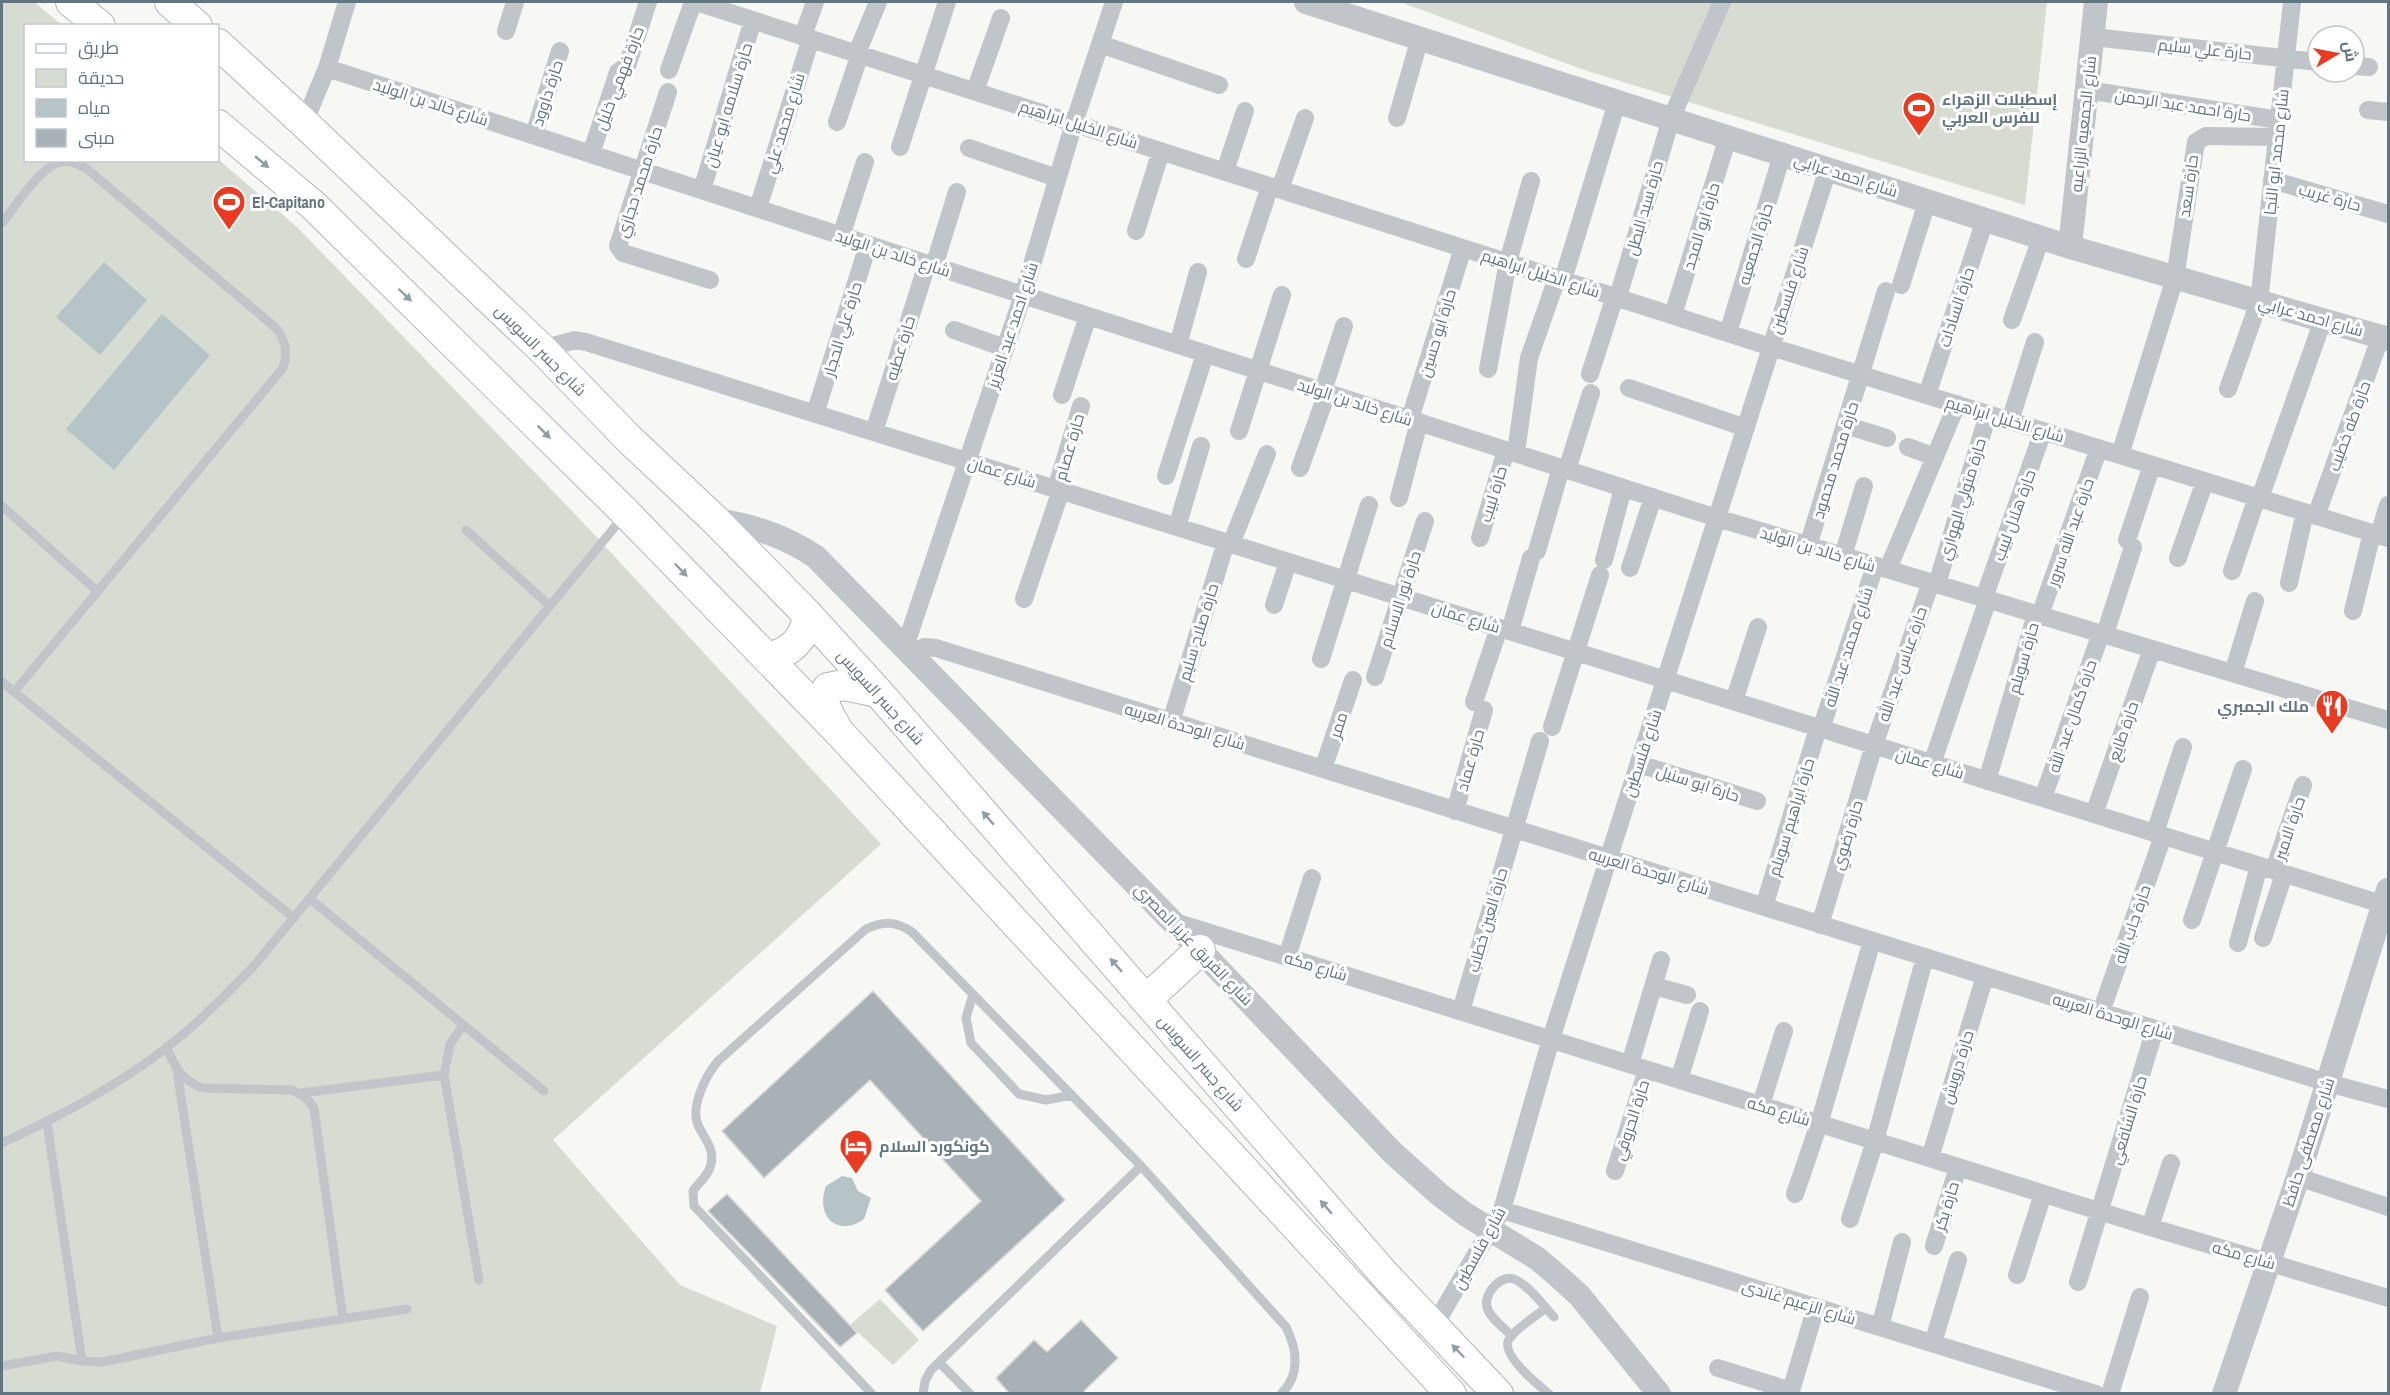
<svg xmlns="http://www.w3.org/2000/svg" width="2390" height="1395" viewBox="0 0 2390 1395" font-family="'Archivo Narrow',Cairo,sans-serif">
  <rect width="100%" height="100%" fill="#f7f7f4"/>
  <path fill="#d7dcd3" d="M2,2h32l28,23 -36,1v134h192v-1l80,69 279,288 304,328 -328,296 127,145 97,41 -17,67 -758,1z
    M1400,2h647l-22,203 -441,-135z
    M880,1299l39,41 -26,25 -43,-40z"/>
  <path fill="#b5c5c7" d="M104,262l43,38 -47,55 -44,-38z
    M162,314l48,41 -96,115 -48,-41z
    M842,1176l10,2 6,13 13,7 -7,21c-27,19 -49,-3 -38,-33z"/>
  <path fill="#a7b1b6" stroke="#d8d8d6" stroke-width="1.5" d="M873,991l192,209 -142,131 -38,-41 96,-89 -111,-121 -106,98 -42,-47z
    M727,1194l130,139 -17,14 -132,-136z
    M1081,1320l37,38 -34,33 2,3h-76l-14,-16 38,-38 13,12z"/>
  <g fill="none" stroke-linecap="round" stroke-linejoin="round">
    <g stroke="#b1b7ba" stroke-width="32">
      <path id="primary" d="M71,2l29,24
        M170,2l27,24
        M218,44l86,79 238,226 86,89 87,82 93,95 70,77 507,583 113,119
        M218,125l96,81 312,307 212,218 613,663
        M767,658c24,-5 38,-19 41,-43
        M835,725c-7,-11 -16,-26 -7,-37l16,-3 34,7
        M1146,1000l54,-50"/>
    </g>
    <path stroke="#bfc5c8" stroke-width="9" d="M2,223c13,-16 38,-56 58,-61 10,-2 18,2 27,7l189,159c10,13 12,24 7,40l-269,324
      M2,506l95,85
      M466,530l84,76
      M2,682l292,236
      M310,899l234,192
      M973,994l-7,24 5,25 48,51 27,6 26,-5
      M463,1025l-13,19 -6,31 35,205
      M166,1047c9,19 15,34 37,41l88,2c11,4 17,8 23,18l29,211
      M177,1071l41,267
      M301,1093l143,-18
      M47,1122l35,239
      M2,1143c69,-32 138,-69 195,-121 19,-17 38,-37 56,-55l370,-450
      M1546,1308c-10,8 -31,21 -37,31 -9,15 29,46 40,55
      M1512,1336c-8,-8 -23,-19 -25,-29 -4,-14 16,-35 29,-27 14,7 27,25 38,37
      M939,1362l31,32
      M2,1366l55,-10 25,5 20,1 116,-24 189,-29
      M872,1394l-178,-188 -1,-15c6,-9 16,-16 18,-27 4,-15 -7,-26 -13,-39 -8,-18 8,-50 20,-64l148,-132c18,-8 30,-8 46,3l229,234 145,161c11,22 15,48 -5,67
      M923,1394l2,-13 6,-11 210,-204"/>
    <path stroke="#bfc5c8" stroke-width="18" d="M696,2l1075,345 617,191
      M506,31l9,-29
      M803,36l12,-34
      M2093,37l225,25
      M1100,44l119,41
      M857,53l21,-51
      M2354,66l15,1
      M327,68l696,227 694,223 671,202
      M669,70l24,-68
      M2087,90l192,30
      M975,91l26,-73
      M668,92l-50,154 5,7 87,27
      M2368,110l20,2
      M1397,118l23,-80
      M837,122l23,-68
      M304,123l23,-55 20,-66
      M534,135l26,-84
      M900,147l47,-145
      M969,148l88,30
      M591,154l27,-82 9,-6 21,-64
      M1225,171l20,-60
      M2272,180l116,34
      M1280,189l25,-71
      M702,190l51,-170
      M758,208l53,-170
      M1136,231l25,-80
      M841,236l24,-74
      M1246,259l24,-73
      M934,266l23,-74
      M1563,280l54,-178
      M1901,285l26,-83
      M1618,297l53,-178 51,-117
      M1673,315l55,-178
      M2012,320l29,-82
      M954,330l51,18
      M1728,333l54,-178
      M1178,345l20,-73
      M542,349l33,-9 11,2 1802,564
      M1488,369l20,-107 23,-81
      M1590,374l25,-78
      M1629,388l117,40
      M2228,389l31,-87 33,-300
      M1323,391l21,-65
      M1062,395l26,-79
      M1927,395l58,-175
      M815,414l53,-169
      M1410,419l53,-171
      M2010,421l25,-79
      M1845,425l42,13
      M1239,431l43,-136
      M874,432l53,-168
      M1908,447l27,10
      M1516,453l13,-95 28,-80
      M2120,455l55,-177 21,-136 10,-6 71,1
      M1300,468l27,-75
      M1567,470l24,-77
      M1166,476l39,-122
      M1056,489l25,-83
      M1399,498l20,-76
      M2260,498l63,-178
      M2316,516l65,-180
      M1177,527l24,-81
      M2379,535l9,-30
      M1480,538l26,-88
      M2127,540l25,-75
      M1231,544l36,-90
      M1808,546l78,-255
      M1537,551l24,-83
      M1843,556l21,-70
      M2178,558l27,-77
      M1604,560l19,-72
      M1630,568l23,-71
      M1888,569l69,-165
      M2232,571l25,-74
      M2289,583l16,-71
      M1937,584l51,-170
      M1984,598l59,-167
      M1024,599l37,-109
      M1274,605l14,-43
      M2353,611l19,-78
      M2040,615l59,-167
      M1510,631l21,-73
      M2105,634l28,-87
      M905,647l118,-352 51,-172 40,-121
      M910,653l14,-6 12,1 1392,435 60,16
      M1321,659l48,-154
      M2233,673l22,-72
      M1375,677l50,-156
      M1734,701l24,-74
      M1474,702l25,-74
      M1171,722l55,-180
      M1552,727l48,-152
      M1821,729l54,-163
      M1639,764l118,37
      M1932,764l56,-165
      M1323,769l30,-89
      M1987,781l49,-167
      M2043,798l58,-165
      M1455,811l29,-101
      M2094,814l58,-165
      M2155,833l28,-86
      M2274,870l29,-85
      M1764,907l54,-179
      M2192,920l51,-151
      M1172,921l978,306 238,71
      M1820,925l54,-180 57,-163
      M2263,938l21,-64
      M2238,943l21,-77
      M1287,957l25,-79
      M1654,986l33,9
      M1461,1011l79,-270
      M2101,1012l62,-176
      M1630,1064l31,-104
      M1679,1080l21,-69
      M1761,1105l23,-74
      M1930,1158l55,-182
      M1615,1171l32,-101
      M2298,1177l90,30
      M1795,1194l24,-70 53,-183
      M1502,1210l594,184
      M1850,1219l25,-78 50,-184
      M2150,1227l21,-64
      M1934,1246l24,-79
      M2017,1275l26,-81
      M2078,1282l77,-253
      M1434,1326l68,-116 49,-171 277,-870
      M1880,1327l22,-85
      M1933,1343l25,-83
      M1718,1368l73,23
      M1790,1394l26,-87
      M2110,1394l30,-97"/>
    <path stroke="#bfc5c8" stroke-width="24" d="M1306,2l764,245 318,92
      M2070,247l26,-245
      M715,520c37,5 70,16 101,37l384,393 193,203 47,42 25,19 73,45 21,18 20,18 80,99
      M2224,1394l74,-217 90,-287"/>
    <use href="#primary" stroke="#fff" stroke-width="30"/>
  </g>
  <defs><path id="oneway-solid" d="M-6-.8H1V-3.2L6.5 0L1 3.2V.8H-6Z" transform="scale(1.5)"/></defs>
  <g fill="#909fa6">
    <use href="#oneway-solid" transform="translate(262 162) rotate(40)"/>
    <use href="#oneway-solid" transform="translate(405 295) rotate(44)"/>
    <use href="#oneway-solid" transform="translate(544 432) rotate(45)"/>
    <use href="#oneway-solid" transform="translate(681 570) rotate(46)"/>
    <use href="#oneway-solid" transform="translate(988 818) rotate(-131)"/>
    <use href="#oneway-solid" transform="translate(1116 965) rotate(-131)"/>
    <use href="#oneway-solid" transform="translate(1326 1207) rotate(-131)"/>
    <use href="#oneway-solid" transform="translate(1458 1351) rotate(-134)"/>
  </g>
  <defs>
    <g id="stadium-pin" transform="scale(1.725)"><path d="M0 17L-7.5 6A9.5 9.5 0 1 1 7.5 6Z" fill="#e93b22" stroke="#fff"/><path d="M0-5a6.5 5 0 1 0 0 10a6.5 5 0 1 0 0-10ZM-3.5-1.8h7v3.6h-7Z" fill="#fff"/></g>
    <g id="restaurant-pin" transform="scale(1.725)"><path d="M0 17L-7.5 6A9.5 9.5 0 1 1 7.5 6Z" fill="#e93b22" stroke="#fff"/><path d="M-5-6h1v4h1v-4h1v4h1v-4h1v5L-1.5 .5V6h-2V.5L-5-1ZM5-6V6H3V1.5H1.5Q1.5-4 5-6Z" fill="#fff"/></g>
    <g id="hotel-pin" transform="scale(1.725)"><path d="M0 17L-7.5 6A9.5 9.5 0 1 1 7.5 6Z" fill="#e93b22" stroke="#fff"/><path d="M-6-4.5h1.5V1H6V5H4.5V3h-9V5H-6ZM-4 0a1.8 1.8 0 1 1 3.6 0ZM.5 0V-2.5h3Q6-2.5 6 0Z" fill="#fff"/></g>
  </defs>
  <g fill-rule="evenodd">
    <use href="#stadium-pin" x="1919" y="108"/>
    <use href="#stadium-pin" x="229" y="202"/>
    <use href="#restaurant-pin" x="2332" y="706"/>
    <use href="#hotel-pin" x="856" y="1146"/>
  </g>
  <g text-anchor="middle" stroke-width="6" stroke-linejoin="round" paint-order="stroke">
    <g font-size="16" fill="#617680" stroke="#fff">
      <text transform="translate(2205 49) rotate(6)" y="6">حارة علي سليم</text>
      <text transform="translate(619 78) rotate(-69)" y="6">حارة فهمي خليل</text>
      <text transform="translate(547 93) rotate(-72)" y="6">حارة داوود</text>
      <text transform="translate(431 102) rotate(18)" y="6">شارع خالد بن الوليد</text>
      <text transform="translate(728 105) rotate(-73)" y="6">حارة سلامه ابو عيان</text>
      <text transform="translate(2183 105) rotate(9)" y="6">حارة احمد عبد الرحمن</text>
      <text transform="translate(784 123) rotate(-73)" y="6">شارع محمد علي</text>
      <text transform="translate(1079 124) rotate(18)" y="6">شارع الخليل ابراهيم</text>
      <text transform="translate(2083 124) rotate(-84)" y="6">شارع الجمعيه الزراعيه</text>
      <text transform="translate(2276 152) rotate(-84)" y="6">شارع محمد ابو النجا</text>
      <text transform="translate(1846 175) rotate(18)" y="6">شارع احمد عرابي</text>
      <text transform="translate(639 182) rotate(-72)" y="6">حارة محمد حجازي</text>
      <text transform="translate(2188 186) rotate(-82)" y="6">حارة سعد</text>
      <text transform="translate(2330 197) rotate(16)" y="6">حارة غريب</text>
      <text transform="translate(1644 208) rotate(-74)" y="6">حارة سيد البطل</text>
      <text transform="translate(1701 226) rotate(-73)" y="6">حارة ابو المجد</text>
      <text transform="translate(1755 244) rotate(-73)" y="6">حارة الجمعيه</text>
      <text transform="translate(893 253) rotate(18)" y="6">شارع خالد بن الوليد</text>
      <text transform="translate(1541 273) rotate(18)" y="6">شارع الخليل ابراهيم</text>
      <text transform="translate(1789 290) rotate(-72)" y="6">شارع فلسطين</text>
      <text transform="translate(1956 307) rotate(-72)" y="6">حارة السادات</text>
      <text transform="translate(2311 316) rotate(16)" y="6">شارع احمد عرابي</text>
      <text transform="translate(1012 325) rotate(-72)" y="6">شارع احمد عبد العزيز</text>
      <text transform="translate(842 329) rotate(-73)" y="6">حارة علي الحجار</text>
      <text transform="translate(1437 333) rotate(-73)" y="6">حارة ابو حسين</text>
      <text transform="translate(900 348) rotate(-73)" y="6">حارة عطيه</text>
      <text transform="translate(541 350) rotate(45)" y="6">شارع جسر السويس</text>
      <text transform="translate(1355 402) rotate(18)" y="6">شارع خالد بن الوليد</text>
      <text transform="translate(2005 419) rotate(17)" y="6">شارع الخليل ابراهيم</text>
      <text transform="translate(2349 426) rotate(-70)" y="6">حارة طه خطيب</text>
      <text transform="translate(1069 447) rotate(-74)" y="6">حارة عصام</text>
      <text transform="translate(1835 460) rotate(-73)" y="6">حارة محمد محمود</text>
      <text transform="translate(1002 472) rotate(17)" y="6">شارع عمان</text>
      <text transform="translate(1493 494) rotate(-73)" y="6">حارة لبيب</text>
      <text transform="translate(1962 499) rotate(-73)" y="6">حارة متولي الهواري</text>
      <text transform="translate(2014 515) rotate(-70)" y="6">حارة هلال لبيب</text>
      <text transform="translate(2070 532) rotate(-71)" y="6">حارة عبد الله سرور</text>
      <text transform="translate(1818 549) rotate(17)" y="6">شارع خالد بن الوليد</text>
      <text transform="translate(1400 599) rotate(-72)" y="6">حارة نور الاسلام</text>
      <text transform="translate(1466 617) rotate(17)" y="6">شارع عمان</text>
      <text transform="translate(1198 632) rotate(-73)" y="6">حارة صلاح سليم</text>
      <text transform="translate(1848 647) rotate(-72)" y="6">شارع محمد عبد الله</text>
      <text transform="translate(2023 658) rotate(-74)" y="6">حارة سويلم</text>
      <text transform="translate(1902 664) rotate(-71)" y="6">حارة عباس عبد الله</text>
      <text transform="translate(881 697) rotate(48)" y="6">شارع جسر السويس</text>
      <text transform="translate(2072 716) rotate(-71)" y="6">حارة كمال عبد الله</text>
      <text transform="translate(1338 725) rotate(-72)" y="6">ممر</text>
      <text transform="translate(1185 726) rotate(17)" y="6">شارع الوحدة العربيه</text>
      <text transform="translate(2123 731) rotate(-71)" y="6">حارة طايع</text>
      <text transform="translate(1642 753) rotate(-72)" y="6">شارع فلسطين</text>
      <text transform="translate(1470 760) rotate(-74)" y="6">حارة عماد</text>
      <text transform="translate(1930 763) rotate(17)" y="6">شارع عمان</text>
      <text transform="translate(1698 783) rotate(18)" y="6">حارة ابو سنيل</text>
      <text transform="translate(1791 817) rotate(-73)" y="6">حارة ابراهيم سويلم</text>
      <text transform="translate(2289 828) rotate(-71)" y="6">حارة الامير</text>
      <text transform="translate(1847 835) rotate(-73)" y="6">حارة رضوي</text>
      <text transform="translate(1649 871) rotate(17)" y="6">شارع الوحدة العربيه</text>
      <text transform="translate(1487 920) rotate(-74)" y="6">حارة العين خطاب</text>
      <text transform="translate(2132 924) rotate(-71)" y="6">حارة جاب الله</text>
      <text transform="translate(1194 944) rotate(46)" y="6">شارع الفريق عزيز المصري</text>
      <text transform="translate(1316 966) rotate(17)" y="6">شارع مكه</text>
      <text transform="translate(2113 1016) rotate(17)" y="6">شارع الوحدة العربيه</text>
      <text transform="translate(1201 1063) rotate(49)" y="6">شارع جسر السويس</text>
      <text transform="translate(1957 1067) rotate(-73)" y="6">حارة درويش</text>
      <text transform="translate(1779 1111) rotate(17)" y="6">شارع مكه</text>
      <text transform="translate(1631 1120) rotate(-72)" y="6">حارة الحروقي</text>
      <text transform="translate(2128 1120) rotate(-73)" y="6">حارة الشافعي</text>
      <text transform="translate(2308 1142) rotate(-72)" y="6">شارع مصطفى حافظ</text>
      <text transform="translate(1946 1206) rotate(-73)" y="6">حارة بكر</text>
      <text transform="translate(1479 1248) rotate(-61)" y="6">شارع فلسطين</text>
      <text transform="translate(2244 1255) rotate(16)" y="6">شارع مكه</text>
      <text transform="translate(1799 1302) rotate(17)" y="6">شارع الزعيم غاندى</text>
    </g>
    <g font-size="16" font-weight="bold" fill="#617680" stroke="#fff" text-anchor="start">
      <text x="1942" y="105">إسطبلات الزهراء<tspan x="1942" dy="18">للفرس العربي</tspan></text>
      <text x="252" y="208">El-Capitano</text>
      <text x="2309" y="712" text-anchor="end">ملك الجمبري</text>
      <text x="879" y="1152">كونكورد السلام</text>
    </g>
  </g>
  <rect width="2390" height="1395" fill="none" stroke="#617680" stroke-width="6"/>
  <rect x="24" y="24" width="195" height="138" fill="#ffffff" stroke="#c0c8cc" stroke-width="1.5"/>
  <rect x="36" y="44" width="30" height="9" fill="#ffffff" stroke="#c0c8cc" stroke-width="1.5"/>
  <text x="78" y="54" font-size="18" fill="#617680">طريق</text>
  <rect x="36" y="69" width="30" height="18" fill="#d7dcd3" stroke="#c0c8cc" stroke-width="1.5"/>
  <text x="78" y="84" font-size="18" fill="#617680">حديقة</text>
  <rect x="36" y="99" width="30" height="18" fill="#b5c5c7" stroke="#c0c8cc" stroke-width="1.5"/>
  <text x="78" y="114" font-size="18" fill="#617680">مياه</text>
  <rect x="36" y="129" width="30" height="18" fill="#a7b1b6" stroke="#c0c8cc" stroke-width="1.5"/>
  <text x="78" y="144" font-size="18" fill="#617680">مبنى</text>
  <g transform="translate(2336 54) rotate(80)"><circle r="28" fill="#ffffff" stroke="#c0c8cc" stroke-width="1.5"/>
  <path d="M0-4.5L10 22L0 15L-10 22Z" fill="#e93b22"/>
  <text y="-9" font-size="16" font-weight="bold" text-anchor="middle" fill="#617680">ش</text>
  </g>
</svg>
